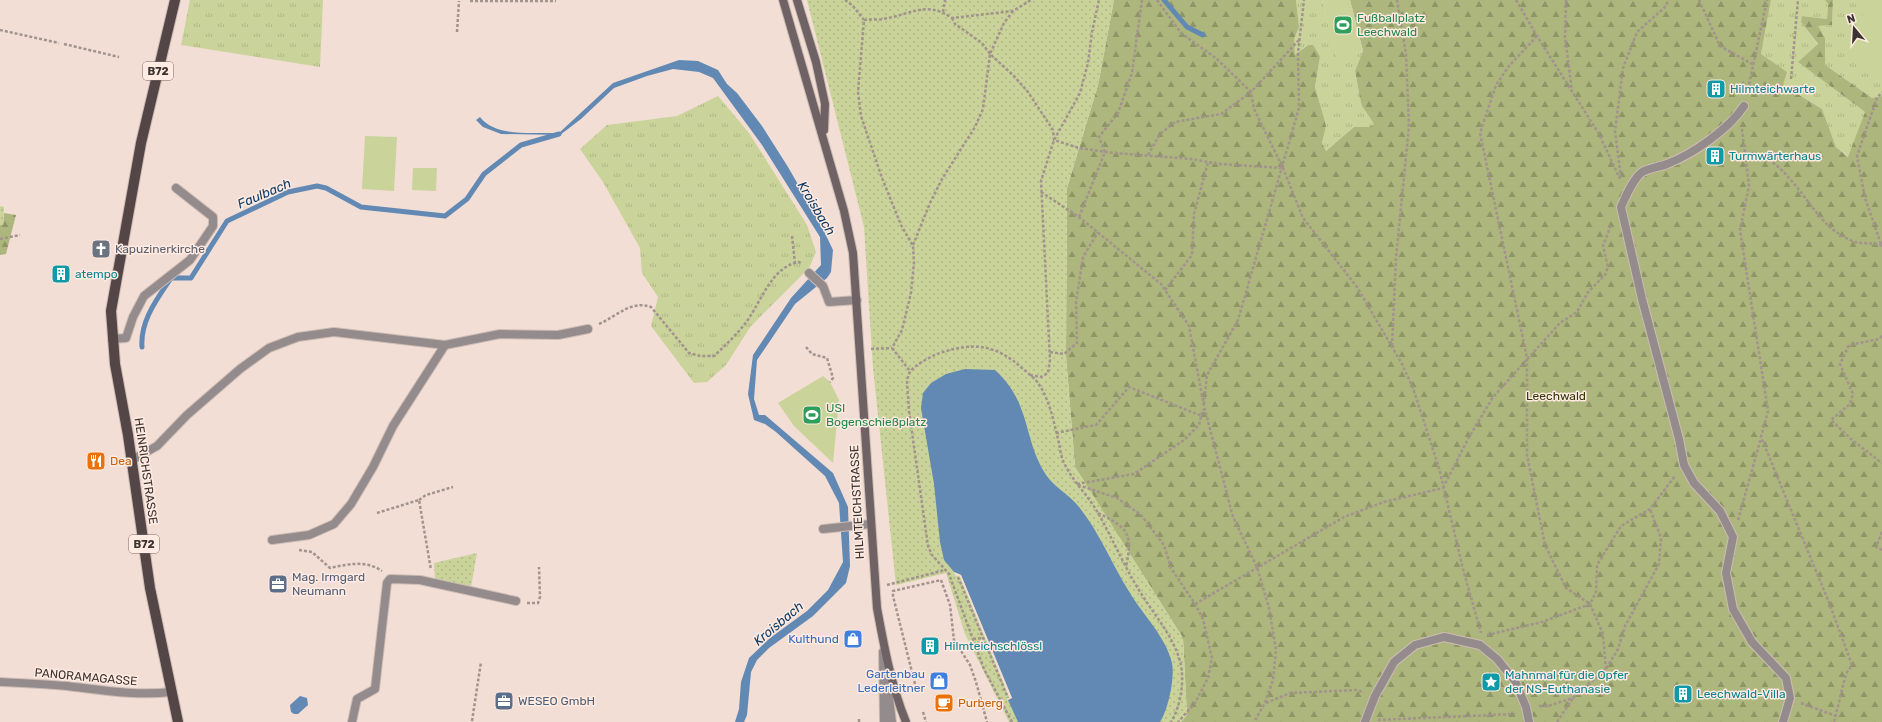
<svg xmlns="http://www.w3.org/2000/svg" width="1882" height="722" viewBox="0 0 1882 722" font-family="Rubik,sans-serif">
  <defs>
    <pattern id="grass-tufts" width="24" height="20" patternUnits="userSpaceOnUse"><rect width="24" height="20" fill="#cad39a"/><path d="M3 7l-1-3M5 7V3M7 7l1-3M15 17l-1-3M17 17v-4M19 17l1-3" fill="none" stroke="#aeb685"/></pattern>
    <pattern id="forest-firs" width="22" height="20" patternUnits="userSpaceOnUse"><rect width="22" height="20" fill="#adb67c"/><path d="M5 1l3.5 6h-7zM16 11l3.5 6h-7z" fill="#8e9566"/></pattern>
    <pattern id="park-dots" width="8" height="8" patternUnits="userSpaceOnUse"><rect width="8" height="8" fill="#cad39a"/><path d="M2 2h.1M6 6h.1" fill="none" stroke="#aeb685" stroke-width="1.8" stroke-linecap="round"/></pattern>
  </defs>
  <rect width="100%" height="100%" fill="#f2ded5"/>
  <path fill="url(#grass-tufts)" d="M190,0h133l-3,67 -139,-22z
    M1296,0h26l15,57 26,-6 -8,20 1,6 6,29 12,18 -5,3h-15l-28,24 -4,-8 4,-17 -2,-8 -9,-31 5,-32 -13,-10 -12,11 -1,-17 5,-12z
    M1771,0h54l3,4 -1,15 -25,-3 -1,6 17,23 -20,17 67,50 -16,45 -13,-10 -14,-38 -39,-24 -22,-31z
    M1833,0h49v96l-10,2 -48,-33 1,-27 -8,-12 15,-1z
    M718,96l31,37 58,92 9,27 -7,16 -58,58 -25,39 -19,17 -13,1 -43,-57 7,-29 -16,-24 -2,-25 -37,-66 -23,-33 27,-24 70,-9z"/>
  <path fill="url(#forest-firs)" d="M1114,0h182l3,27 -5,12 1,16 13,-10h5l7,11 -5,31 9,31 2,8 -4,17 4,8 28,-24h15l5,-3 -12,-18 -2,-8 -5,-27 8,-20 -13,-51h421l-10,54 26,18 -4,13 39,24 14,38 12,10 17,-45 -67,-50 20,-18 -17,-22 1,-6 25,3 1,-15 -3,-4h8l-1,25 -14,1 7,12v27l47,33 10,-2v626h-701l6,-7 -4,-77 -108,-171 -9,-111 1,-168 31,-103z
    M4,213l12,2 -10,39 -6,1v-30h3z"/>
  <path fill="url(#park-dots)" d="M807,0h307l-16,85 -31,103 -1,168 9,111 108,171 4,77 -6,7h-172l-44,-88 -19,-61 -50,12 -23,-217 -9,-141z
    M0,206l4,1 -1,18h-3z
    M477,553l-6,34 -36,-6 -1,-18z"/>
  <path fill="#cad39a" d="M1322,0h28l13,51 -26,7z
    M1868,0l14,5v67l-36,-13z
    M365,136l32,1 -3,54 -32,-2z
    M413,168h24l-1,23 -24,-1z
    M823,376l7,6 9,18 -6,63 -39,-37 -16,-23z"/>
  <path fill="#6289b4" d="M679,60l19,1 20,9 9,14 10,9 25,33 26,41 31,54 14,29 -2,22 -4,6 -32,26 -38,56 -3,39 5,16h6l68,58 15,34 2,59 -4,17 -33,33 -44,32 -12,12 -6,12 -4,43 -3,7h-9l4,-13 2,-27 8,-24 21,-20 37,-27 21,-21 15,-28 -4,-59 -14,-27 -49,-44 -11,-8 -11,-4 -6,-26 5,-39 38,-57 30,-33 -1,-28 -58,-92 -49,-67 -14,-6 -26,-3 -26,7 -33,12 -33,31 -21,16 -59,-1 -18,-7 -7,-7 4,-3c16,21 55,15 79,16l54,-50z
    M965,369l30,1c35,32 28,64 48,100 8,16 25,23 36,37 21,26 33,58 51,86 13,22 36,44 42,70 3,15 -4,47 -12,59h-142l-10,-22 4,-2 -51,-123 -7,-3 -10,-12 -4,-18 -6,-58 -13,-76 2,-15 8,-10 15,-9z
    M300,696l7,2 1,7 -10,9h-4l-3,-2 -1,-7z"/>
  <path fill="#f2ded5" d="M954,572l7,3 51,123 -5,2v-2l2,-1 -12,-30 -37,-90 -5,-2z"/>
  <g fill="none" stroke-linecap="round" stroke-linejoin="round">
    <path stroke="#6289b4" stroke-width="5" d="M1164,0l23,27 16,8
      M142,347c-2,-26 15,-48 29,-69h20l36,-57 61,-29 29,-6 9,2 35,19 84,9 22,-17 17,-25 37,-29 38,-11"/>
    <g stroke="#cdbcb4" stroke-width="10">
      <path id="lane" d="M1744,106c-15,23 -51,48 -77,58 -7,3 -20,4 -26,9 -9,8 -15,23 -20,34l21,92 37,140 5,26 10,18 26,28 13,26 -7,36 7,36 19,33 34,36 4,20 -7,24
        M809,273l14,13 6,16 28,-2
        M112,339l14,-1 7,-21 11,-21 46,-36 23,-34v-9l-37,-29
        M823,529l47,-5
        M886,673l6,49
        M352,722l5,-23 18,-10 12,-106 3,-4 30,1 96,21
        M1365,722l10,-26 19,-34 21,-17 29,-8 36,8 17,14 18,22 11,26 3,15"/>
    </g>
    <g stroke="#cdbcb4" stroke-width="10">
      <path id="street" d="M132,460l25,-14 30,-31 53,-46 29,-21 29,-11 36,-5 111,13 55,-11 58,1 30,-6
        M272,540l37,-5 25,-11 17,-20 22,-37 20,-41 52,-81
        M883,652l1,70
        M0,682c22,1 45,2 67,4 35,4 69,10 104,6"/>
    </g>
    <g stroke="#cdbcb4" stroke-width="10">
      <path id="secondary" d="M783,0l61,211 9,42 24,355c7,38 14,77 29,114
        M797,0l19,62 9,42 -1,26"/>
    </g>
    <g stroke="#cdbcb4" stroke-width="12">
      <path id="primary" d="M175,0l-34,143 -30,168 4,53 13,71 22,153 28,134"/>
    </g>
    <path stroke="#a2938d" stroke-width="2.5" stroke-dasharray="3 2" stroke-linecap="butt" d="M845,0l7,5 12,15 -6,72 3,24 21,62 19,47 12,21 1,16 -3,31 -9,37 -10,18
      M1157,0l24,33 36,26 34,33 3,17 29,59 20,50 54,69 45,77 11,24 26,80 24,101 18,64
      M1516,0l21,36 62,98 21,45
      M1566,0l-1,37 7,54
      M1699,0l21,46 34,19
      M470,1h86
      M943,12l2,-12
      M952,18l3,6 27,19 8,11 23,21 15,17 25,38 1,10 25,8 35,5 77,6 28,5 64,4
      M864,20c6,-1 13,0 19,-1 27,-4 43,-19 69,-1l61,-7 18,-11
      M0,30l59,13
      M457,32l2,-31
      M1537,36l-28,30 -13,19 -16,48 47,225v97l18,90 21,43 24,16 13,30 3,35
      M64,44l55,13
      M1791,79l7,-79
      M1747,94l20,-94
      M1742,129l7,57 -9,44 28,181 -7,26 69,168 22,60 -6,9 -12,48
      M1745,153c37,-2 61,54 86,75 6,5 17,12 24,14 9,2 19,0 27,4
      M1148,155l12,-21 15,-12 46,-8 30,-22 48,-52
      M1621,178l-6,-47 8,-63 14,-36 27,-24 5,-8
      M1041,192l38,25 82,67 28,42 15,80 29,111 24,50 12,41 7,42 -3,30 -8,23 -11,19
      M1079,217l26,-65 -6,-15 19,-24 14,-40 10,-73
      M792,236l3,27
      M0,239l20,-4
      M1881,244l-16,-46 -8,-42 20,-58 5,-6
      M913,245l17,-42 12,-24 33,-52 8,-18 7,-55 14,-31 9,-12
      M1165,290l27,-35 2,-41 14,-52
      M599,324c18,-8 32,-24 52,-17l38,46 11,3h14c11,-10 21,-20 30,-31 17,-21 26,-58 55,-63l3,2
      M1882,336l-3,3 -30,6 -9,19 13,30 -3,10 -19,16 21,20 30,23
      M1392,346l4,-88 13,-132 -3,-72 -9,-54
      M806,347l6,7 15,4 6,20 -3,4
      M892,348l18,23
      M871,349l21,-1
      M1050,352l14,2 13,-11 -1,-41 7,-45 15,-25
      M1030,375l11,2 7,-4 2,-13 -9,-179 13,-41 26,-47 8,-30 4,-31 7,-32
      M1204,404l3,-29 31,-55 61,-212 -1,-55 6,-53
      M1056,433l40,-8 33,-38 73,29
      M1077,484l57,-10 50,-34 15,-15 4,-16
      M1078,485l39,13 24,17 23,30 7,23 24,36 8,15 9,39 -4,20 -13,25 -17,19
      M1443,488l26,-51 24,-40 67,-74 17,-11 11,-20 17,-17 3,-8 -5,-21 8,-21
      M419,500l7,-5 27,-8
      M377,513l42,-13 12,70
      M1098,513c31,15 35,21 28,54
      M1738,520l23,-82
      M1882,532l-6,15 6,3
      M299,550l13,2 18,16c18,-4 36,-8 52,3
      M958,577l50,121
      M887,585l58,-15
      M527,603h11l2,-6 -1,-30
      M1195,604l149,-87 40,-15 59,-14
      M1487,635l55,-13 48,-18 6,-12 1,-27 24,-39 29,-17 25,-33
      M973,639l10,-1
      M915,684l-22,-88v-5l48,-11 9,25 4,35 16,25 6,17 11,40
      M1266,703l24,-10 66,-3 8,2
      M1801,703l35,13
      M1539,706h9l25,-8 33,-29 12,-20 7,-23 34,-62 2,-26 -11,-29
      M923,712l3,10
      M1378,720l137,-6
      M472,721l9,-59
      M859,722v-5
      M1012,722l-28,-53 -35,-95 -17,-19 -4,-9 -19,-135 -2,-30c1,-3 1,-7 3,-9 4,-7 25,-18 33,-20 32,-10 54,-7 80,17 5,4 11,9 15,14 12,17 16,40 21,60 1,6 2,14 5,20 9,19 24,32 34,50 16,28 28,58 46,85 13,20 29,39 36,63 5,18 1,45 -9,61
      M1557,722l16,-24"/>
    <use href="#lane" stroke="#948b8c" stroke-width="8"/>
    <use href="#street" stroke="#948b8c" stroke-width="8"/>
    <use href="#secondary" stroke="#6f6264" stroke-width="8"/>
    <use href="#primary" stroke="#544547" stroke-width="10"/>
  </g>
  <defs>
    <g id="stadium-square" transform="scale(1)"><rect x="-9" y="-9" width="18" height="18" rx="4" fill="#2e9e5b" stroke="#ffebe2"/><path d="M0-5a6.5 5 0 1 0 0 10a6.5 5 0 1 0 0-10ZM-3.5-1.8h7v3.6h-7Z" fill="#fff"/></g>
    <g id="building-square" transform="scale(1)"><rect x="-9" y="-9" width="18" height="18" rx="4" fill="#0f9aa8" stroke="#ffebe2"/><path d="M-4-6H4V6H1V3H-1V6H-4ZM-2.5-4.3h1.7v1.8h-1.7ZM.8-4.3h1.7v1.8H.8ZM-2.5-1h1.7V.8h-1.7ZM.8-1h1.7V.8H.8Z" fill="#fff"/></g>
    <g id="church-square" transform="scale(1)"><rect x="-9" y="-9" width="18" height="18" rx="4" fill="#6b7280" stroke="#ffebe2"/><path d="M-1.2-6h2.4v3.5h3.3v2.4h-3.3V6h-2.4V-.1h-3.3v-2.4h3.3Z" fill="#fff"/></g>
    <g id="restaurant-square" transform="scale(1)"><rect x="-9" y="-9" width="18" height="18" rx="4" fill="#e8710a" stroke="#ffebe2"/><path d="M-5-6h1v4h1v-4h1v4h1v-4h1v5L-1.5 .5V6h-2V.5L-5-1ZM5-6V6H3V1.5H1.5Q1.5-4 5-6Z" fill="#fff"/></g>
    <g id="office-square" transform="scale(1)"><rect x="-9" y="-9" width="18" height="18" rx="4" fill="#5c6f8a" stroke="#ffebe2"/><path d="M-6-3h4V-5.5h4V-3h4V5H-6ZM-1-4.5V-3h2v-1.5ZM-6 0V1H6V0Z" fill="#fff"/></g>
    <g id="shop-square" transform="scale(1)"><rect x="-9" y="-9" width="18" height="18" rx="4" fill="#3f7fe0" stroke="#ffebe2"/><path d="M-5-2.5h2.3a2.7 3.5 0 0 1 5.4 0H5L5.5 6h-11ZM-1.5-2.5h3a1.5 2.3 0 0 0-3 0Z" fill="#fff"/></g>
    <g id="sight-square" transform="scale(1)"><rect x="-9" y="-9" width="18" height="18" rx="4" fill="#0f9aa8" stroke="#ffebe2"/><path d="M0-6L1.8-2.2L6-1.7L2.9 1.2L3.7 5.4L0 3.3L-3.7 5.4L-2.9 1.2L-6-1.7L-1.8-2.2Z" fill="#fff"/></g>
    <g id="cafe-square" transform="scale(1)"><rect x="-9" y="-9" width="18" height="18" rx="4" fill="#e8710a" stroke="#ffebe2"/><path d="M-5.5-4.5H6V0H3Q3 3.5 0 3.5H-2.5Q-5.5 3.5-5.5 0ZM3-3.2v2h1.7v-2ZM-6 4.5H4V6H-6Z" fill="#fff"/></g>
  </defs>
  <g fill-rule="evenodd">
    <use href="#stadium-square" x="1343" y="25"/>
    <use href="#building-square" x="1716" y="89"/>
    <use href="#building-square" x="1715" y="156"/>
    <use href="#church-square" x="101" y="249"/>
    <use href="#building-square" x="61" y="274"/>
    <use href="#stadium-square" x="812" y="415"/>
    <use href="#restaurant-square" x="96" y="461"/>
    <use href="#office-square" x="278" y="584"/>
    <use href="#shop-square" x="853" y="639"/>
    <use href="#building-square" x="930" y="646"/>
    <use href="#shop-square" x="939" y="681"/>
    <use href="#sight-square" x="1491" y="682"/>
    <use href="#building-square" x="1683" y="694"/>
    <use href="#office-square" x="504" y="701"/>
    <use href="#cafe-square" x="944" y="703"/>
  </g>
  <g text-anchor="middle" stroke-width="3" stroke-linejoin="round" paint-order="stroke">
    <g fill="#ffebe2" stroke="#766a65" stroke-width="1">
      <rect x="143" y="62" width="30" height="18" rx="3"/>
      <rect x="129" y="535" width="30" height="18" rx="3"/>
    </g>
    <g font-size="11" font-weight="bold" fill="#3b3330">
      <text x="158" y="75">B72</text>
      <text x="144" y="548">B72</text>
    </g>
    <g font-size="12" fill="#27864d" stroke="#ffebe2" text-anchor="start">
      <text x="1357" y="22">Fußballplatz<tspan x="1357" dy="14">Leechwald</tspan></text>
      <text x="826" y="412">USI<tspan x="826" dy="14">Bogenschießplatz</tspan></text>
    </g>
    <g font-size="12" fill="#0d838f" stroke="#ffebe2" text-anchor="start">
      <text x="1730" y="93">Hilmteichwarte</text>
      <text x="1729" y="160">Turmwärterhaus</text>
      <text x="75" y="278">atempo</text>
      <text x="944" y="650">Hilmteichschlössl</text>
      <text x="1505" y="679">Mahnmal für die Opfer<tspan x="1505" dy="14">der NS-Euthanasie</tspan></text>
      <text x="1697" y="698">Leechwald-Villa</text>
    </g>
    <g font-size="12" fill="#5b616d" stroke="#ffebe2" text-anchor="start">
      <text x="115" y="253">Kapuzinerkirche</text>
    </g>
    <g font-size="12" fill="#313607" stroke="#ffebe2">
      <text x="1556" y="400">Leechwald</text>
    </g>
    <g font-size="12" fill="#c56008" stroke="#ffebe2" text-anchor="start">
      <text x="110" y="465">Dea</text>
      <text x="958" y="707">Purberg</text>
    </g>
    <g font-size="12" fill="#3b3330" stroke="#ffebe2">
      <text transform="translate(146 471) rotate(82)" y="4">HEINRICHSTRASSE</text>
      <text transform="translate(857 502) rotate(-93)" y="4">HILMTEICHSTRASSE</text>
      <text transform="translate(86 677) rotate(5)" y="4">PANORAMAGASSE</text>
    </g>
    <g font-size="12" fill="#4e5e75" stroke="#ffebe2" text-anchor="start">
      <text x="292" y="581">Mag. Irmgard<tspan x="292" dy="14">Neumann</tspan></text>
      <text x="518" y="705">WESEO GmbH</text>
    </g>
    <g font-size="12" fill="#366cbe" stroke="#ffebe2" text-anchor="end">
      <text x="839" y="643">Kulthund</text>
      <text x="925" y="678">Gartenbau<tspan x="925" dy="14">Lederleitner</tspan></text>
    </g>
    <g font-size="13" font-style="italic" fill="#0e3a63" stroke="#ffebe2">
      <text transform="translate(264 193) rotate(-23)" y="5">Faulbach</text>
      <text transform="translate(817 208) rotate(59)" y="5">Kroisbach</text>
      <text transform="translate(778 623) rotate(-40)" y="5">Kroisbach</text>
    </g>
  </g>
  <g transform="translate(1854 28) rotate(342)" stroke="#ffebe2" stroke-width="3" paint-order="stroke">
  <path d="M0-3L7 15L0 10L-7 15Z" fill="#3b3330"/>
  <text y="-6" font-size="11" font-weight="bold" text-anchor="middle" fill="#3b3330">N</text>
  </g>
</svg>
